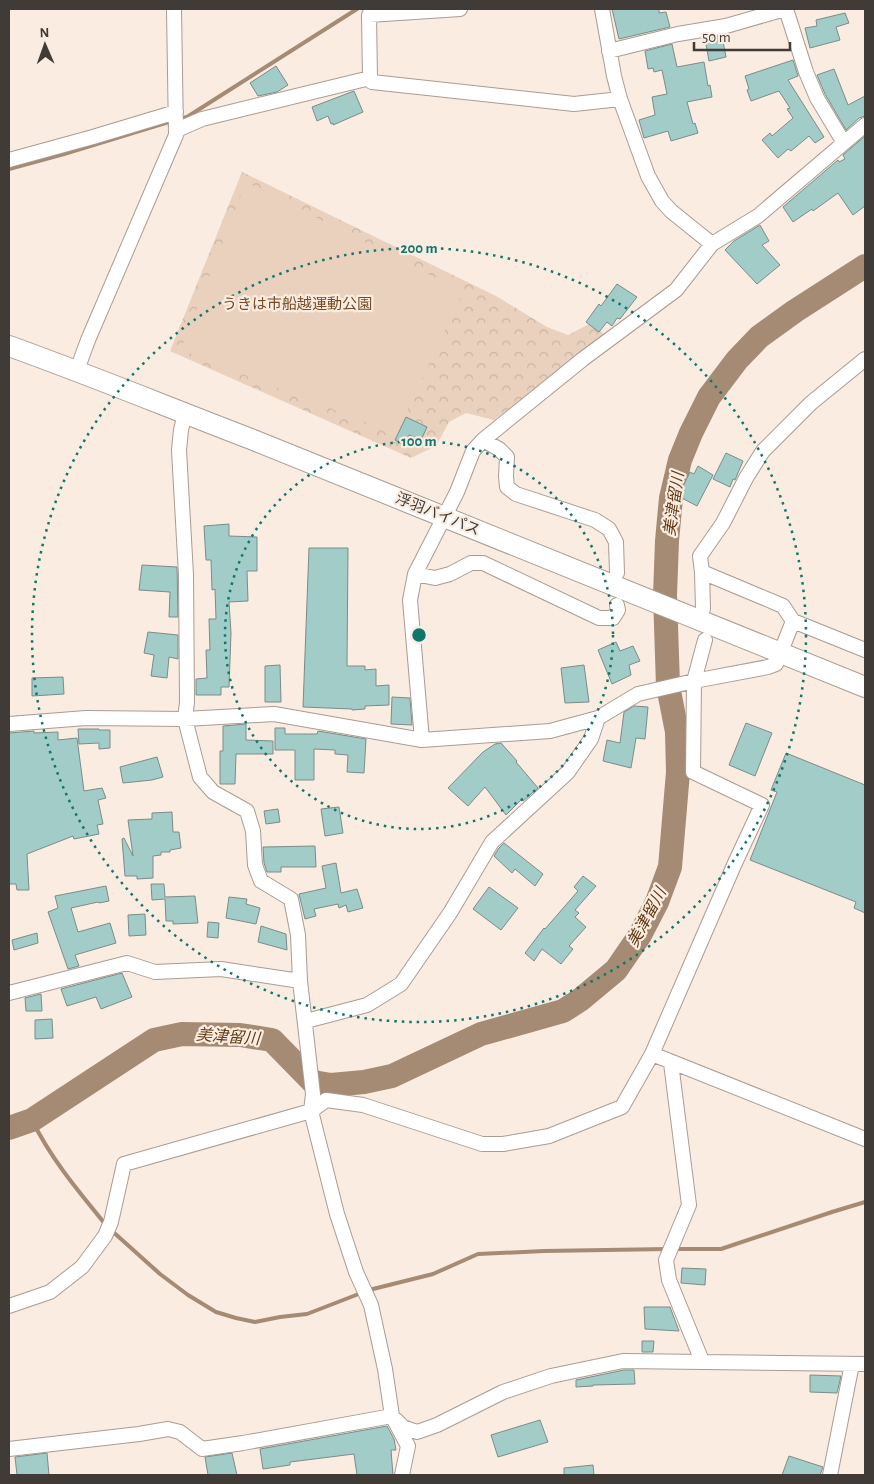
<svg xmlns="http://www.w3.org/2000/svg" width="874" height="1484" viewBox="0 0 874 1484" font-family="'Alegreya Sans','Noto Sans JP',sans-serif">
  <defs>
    <pattern id="park-crowns" width="20" height="18" patternUnits="userSpaceOnUse" patternTransform="scale(1.25)"><rect width="20" height="18" fill="#e9d1bd"/><path d="M2 6a3 3 0 1 1 6 0M12 15a3 3 0 1 1 6 0" fill="none" stroke="#c9b4a3"/></pattern>
  </defs>
  <rect width="100%" height="100%" fill="#faece1"/>
  <path fill="url(#park-crowns)" d="M242,172l254,124 51,31 21,8 23,-12 14,12 -111,85 -28,-7 -17,9 -13,24 -25,12 -241,-107z"/>
  <path fill="#e9d1bd" d="M246,182l217,110 -67,142 -215,-84z"/>
  <g fill="none" stroke-linecap="round" stroke-linejoin="round">
    <path stroke="#a58a74" stroke-width="4" d="M179,119l8,-2 170,-108
      M9,169l55,-15 108,-33
      M32,1120c19,39 47,72 74,105
      M111,1230l49,44 28,21 28,17 20,6 19,4 25,-5 27,-3 62,-24 64,-16 45,-20 66,-3 124,-2
      M675,1249h46l111,-37 33,-10"/>
    <path stroke="#a58a74" stroke-width="24" d="M9,1128l23,-8 122,-80 28,-6 58,1 32,5 41,42 18,3 33,-3 28,-6 89,-42 82,-23 17,-11 36,-30 24,-35 17,-33 13,-35 8,-95 -1,-40 -9,-46 -3,-91 2,-54 4,-43 9,-38 11,-27 18,-36 28,-37 22,-23 36,-26 70,-45"/>
  </g>
  <path fill="#a2ccc7" stroke="#7a8c8a" d="M612,9h47v4l7,-1 4,15 -51,12z
    M845,13l4,10 -13,4 4,13 -30,8 -5,-20 12,-2 -1,-6z
    M722,36l4,21 -17,4 -4,-22z
    M672,44l5,23 27,-5 4,24 2,-1 2,12 -25,5 6,22 2,-1 3,10 -27,8 -3,-10 -24,7 -5,-18 16,-5 -3,-18 15,-3 -5,-24 -8,2 -1,-4 -5,1 -3,-18z
    M793,60l5,16 -10,4 36,57 -9,6 -6,-7 -18,15 -3,-2 -10,9 -16,-18 8,-7 2,3 21,-18 -6,-9 3,-1 -11,-17 -28,10 -4,-11 2,-1 -4,-13z
    M276,66l12,19 -11,7 -19,4 -8,-13z
    M834,69l14,36 17,-9v20l-6,2 -13,12 -21,-36 -8,-19z
    M354,91l9,21 -30,13v-2l-2,1 -3,-8 -11,5 -5,-14z
    M865,136v70l-12,9 -15,-22 -25,18 -1,-2 -19,13 -10,-15 55,-47 1,2 6,-3 -2,-4z
    M760,225l9,16 -7,4 18,20 -23,19 -32,-34 9,-9z
    M617,284l20,13 -17,22 -3,-1 -5,8 -5,-4 -8,10 -13,-10 13,-18 2,2z
    M406,417l21,10 -6,13 -12,-5 -5,10 -9,-5z
    M726,453l17,8 -8,19 -2,-1 -3,8 -17,-8z
    M698,466l15,9 -16,31 -19,-10 12,-24 4,2z
    M229,524v12l28,1v34h-10l1,30 -19,1 2,31 -2,54h-8v8h-25v-16l11,-1 -1,-28h4l-1,-31h7l-1,-30 -3,1 -1,-30h-5l-2,-34z
    M309,548h39l-1,118h18v4l11,-1v17l13,-1v20l-24,1v3l-13,1v-1l-49,-2z
    M142,565l35,2 1,50h-9l1,-25 -31,-2z
    M148,632l30,3v24l-9,-2 -2,21 -16,-2 3,-21 -10,-2z
    M616,642l4,9 13,-5 7,15 -11,4 2,10 -19,9 -14,-34z
    M280,665l1,37h-16v-36z
    M584,665l5,37 -24,1 -4,-35z
    M63,677l1,17 -32,2v-18z
    M392,697l18,1 2,27 -21,-1z
    M634,706l14,1 -3,32 -9,-1 -5,30 -28,-7 4,-21 13,3 4,-31z
    M746,723l26,10 -17,43 -26,-11z
    M246,724v16l27,1v13h-37l-1,30h-15v-33h3v-25z
    M275,728h10v6h32l1,-3 48,8 -2,34 -17,-1 1,-17 -13,-1v-4l-21,-1v31h-19v-30h-20z
    M78,729h21v1h11v18l-11,1v-6l-20,1z
    M34,731v2l24,-1v8l19,-2 7,53 18,-3 4,10 -8,2 5,24 -6,1 2,9 -25,5 -1,-3 -46,18 2,36h-12l-1,-6h-7v-151z
    M501,743l16,18 -1,1 22,26 -15,13 -1,-2 -16,16 -21,-28 -17,19 -20,-18 35,-36 12,-8z
    M786,753l79,32v128l-11,-5 2,-6 -106,-42 27,-68 -6,-2z
    M157,757l6,20 -11,3 -29,3 -3,-16z
    M339,807l4,26 -18,3 -4,-27z
    M278,809l2,13 -14,2 -2,-13z
    M172,812l1,20h6l2,16 -11,2v2h-9v3l-8,1v22l-16,1v-3h-12l-3,-37 2,-1 9,18 -5,-36 24,-1v-6z
    M504,843l39,31 -8,12 -20,-17 -3,4 -18,-17 5,-8z
    M315,846l1,21h-35v5h-14l-3,-9 -1,-16z
    M336,863l5,30 16,-4 6,19 -15,4 -2,-7 -7,3 -1,-4 -24,5 2,7 -11,3 -6,-25 27,-6 -4,-22z
    M583,876l13,10 -21,24 4,3 -4,4 11,10 -17,19 4,3 -12,15 -19,-15 -8,12 -9,-8 19,-25 1,1 33,-38 -4,-4z
    M151,884h13l1,13 30,-1 3,27 -25,1v-3h-7l-1,-22 -13,1z
    M106,886l3,15 -10,2 -1,-1 -27,6 7,24 32,-9 6,20 -41,12 4,11 -11,3 -20,-57 10,-4 -3,-12z
    M489,887l29,21 -17,22 -28,-21z
    M229,897l18,2 -1,5 14,4 -4,16 -30,-6z
    M145,914l1,21 -17,1 -1,-21z
    M208,922l11,1 -1,15 -11,-1z
    M261,926l25,8 1,16 -29,-8z
    M37,933l1,10 -24,7 -2,-10z
    M122,973l10,24 -31,12 -5,-12 -29,9 -6,-17z
    M41,994l1,17h-16l-1,-13z
    M52,1019l1,19 -18,1v-19z
    M682,1268l24,1 -1,16 -24,-2z
    M644,1307h26l9,24 -34,-2z
    M642,1341h12l-1,11h-11z
    M624,1370h10l1,14 -42,1v1l-17,1v-7z
    M810,1375l31,1 -4,17 -27,-1z
    M540,1420l8,22 -50,15 -7,-22z
    M387,1426l7,13 2,11h-5l2,25h-36l-3,-21 -64,8v3l-27,4 -3,-20z
    M47,1453l2,22h-32l-2,-18z
    M232,1453l5,22h-29l-3,-18z
    M789,1456l34,11 -3,8h-38z
    M593,1465l1,10h-30v-7z"/>
  <g fill="none" stroke-linecap="round" stroke-linejoin="round">
    <g stroke="#a99c92" stroke-width="16">
      <path id="minor" d="M460,9l-91,6 1,63 2,4 202,22 46,-5
        M602,9l12,67 6,23 28,77 14,25 9,10 41,33
        M786,9l20,63 11,26 27,45
        M609,51l69,-17 48,-8 59,-17
        M177,130l25,-11 168,-41
        M9,160l84,-23 83,-25
        M77,370l11,-30 88,-205 -2,-126
        M185,413l-4,17 -2,20 7,125 1,127 -2,17 15,58 13,15 34,19 6,20 2,34 6,16 30,18 7,36 2,46 13,113 -2,17 26,103 19,58 15,33 14,64 7,47 16,30 -6,29
        M483,440l16,9 8,8 -1,19 1,11 9,7 79,26 14,9 7,13 1,31
        M702,572l-2,-16 23,-33 23,-45 17,-27 48,-48 54,-44
        M415,574l20,4 15,-4 21,-11h12l116,55h14l5,-8 -1,-5
        M703,609l-1,-37 81,34 10,15 72,29
        M9,724l77,-6 99,1 89,-5 148,26 128,-9 48,-13 40,-24 56,-13 74,-14 8,-3 17,-43
        M422,740l-12,-140 5,-26 42,-82 16,-41 10,-11 100,-81 93,-69 36,-46 46,-28 107,-91
        M9,993l118,-30 28,9 66,-3 79,12
        M306,1021l61,-16 34,-21 49,-71 42,-71 76,-70 23,-33 7,-21
        M652,1054l213,85
        M671,1063l18,142 -23,55 3,20 33,81
        M9,1306l41,-14 32,-25 23,-31 6,-14 13,-58 187,-53 15,-11 37,5 119,39h21l46,-8 73,-29 30,-53 83,-191 27,-58 -69,-33 1,-91 11,-41
        M396,1420l7,7 14,5 20,-7 66,-33 48,-16 72,-15 242,3
        M9,1449l130,-15 29,-5 12,3 22,17 41,-6 149,-27
        M830,1475l22,-111"/>
    </g>
    <g stroke="#a99c92" stroke-width="22">
      <path id="highway" d="M9,346c81,29 161,62 242,93 205,82 409,167 614,248"/>
    </g>
    <use href="#minor" stroke="#fff" stroke-width="14"/>
    <use href="#highway" stroke="#fff" stroke-width="20"/>
  </g>
  <g fill="none" stroke="#0f766e" stroke-width="2.5" stroke-dasharray="2.5 5">
    <circle cx="419" cy="635" r="194"/>
    <circle cx="419" cy="635" r="387"/>
  </g>
  <g text-anchor="middle" stroke-width="4.5" stroke-linejoin="round" paint-order="stroke">
    <g font-size="15" fill="#734b26" stroke="#faece1">
      <text x="297" y="309">うきは市船越運動公園</text>
    </g>
    <g font-size="15" fill="#413b37" stroke="#faece1">
      <text transform="translate(438 514) rotate(22)" y="5">浮羽バイパス</text>
    </g>
    <g font-size="16" font-style="italic" fill="#603913" stroke="#faece1">
      <text transform="translate(673 504) rotate(-82)" y="6">美津留川</text>
      <text transform="translate(646 917) rotate(-62)" y="6">美津留川</text>
      <text transform="translate(228 1036) rotate(4)" y="6">美津留川</text>
    </g>
  </g>
  <circle cx="419" cy="635" r="8" fill="#0f766e" stroke="#faece1" stroke-width="2.5"/>
  <g font-size="15" text-anchor="middle" font-weight="bold" fill="#0f766e" stroke="#faece1" stroke-width="4.5" stroke-linejoin="round" paint-order="stroke">
    <text x="419" y="253">200 m</text>
    <text x="419" y="446">100 m</text>
  </g>
  <rect width="874" height="1484" fill="none" stroke="#413b37" stroke-width="20"/>
  <g transform="translate(45 45) rotate(358)" stroke="#faece1" stroke-width="4" paint-order="stroke">
  <path d="M0-4L9 19L0 12L-9 19Z" fill="#413b37"/>
  <text y="-8" font-size="14" font-weight="bold" text-anchor="middle" fill="#413b37">N</text>
  </g>
  <path d="M694 42v8h96v-8" fill="none" stroke="#413b37" stroke-width="2.5"/>
  <text x="702" y="42" font-size="15" fill="#413b37" stroke="#faece1" stroke-width="4" paint-order="stroke">50 m</text>
</svg>
